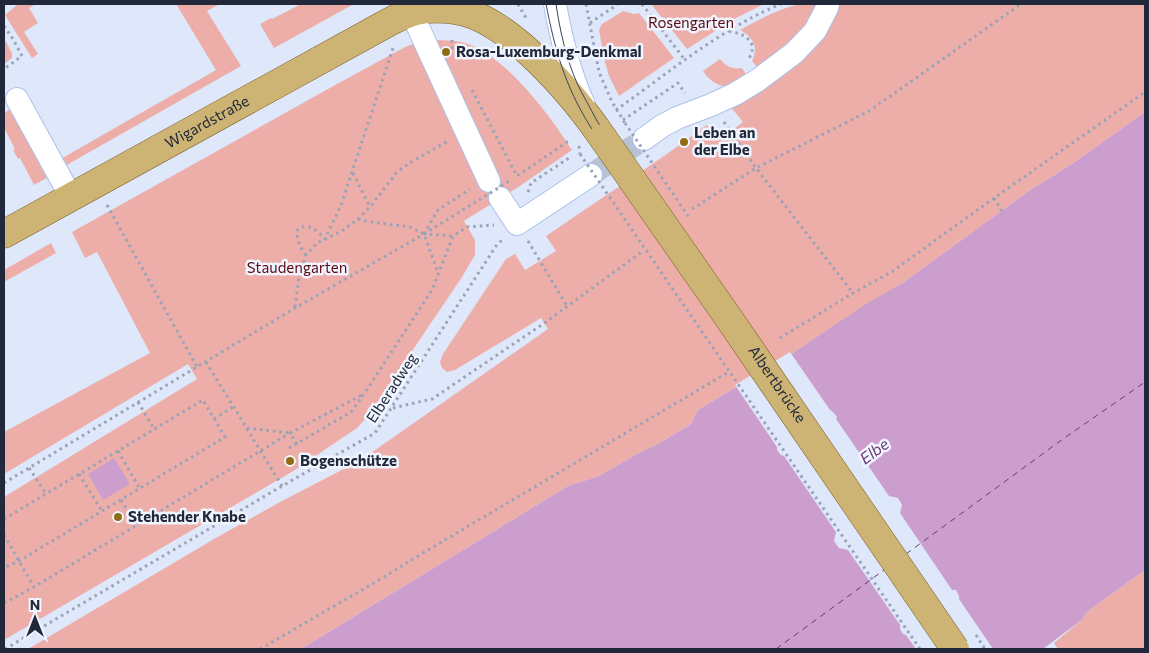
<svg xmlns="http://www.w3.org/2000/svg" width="1149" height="653" viewBox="0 0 1149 653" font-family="Commissioner,sans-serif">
  <rect width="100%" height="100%" fill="#dfe8fb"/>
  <path fill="#edaea9" d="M18,4h18l-7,4 9,15 -14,9 14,22 -6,4 -27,-43z
    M176,4h44l-13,7 34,55 -176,100 -6,-6 157,-90z
    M301,4h53l-80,44 -14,-24 11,-6 1,1z
    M651,4h113l-30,15 -47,30z
    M801,4h18l-8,24 -51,43 -8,-10c7,-14 1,-24 -12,-31 19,-10 39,-22 61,-26z
    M834,4h311v108l-73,52 -43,27 -125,91 -38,23 -73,48 -95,57 -7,14 -33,20 -23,11 -36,21 -31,10 -267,163h-273l186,-110 66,-37 81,-42 187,-131 -7,-11 -86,52 -8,2 -5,-4 -2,-6 3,-8 63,-95 9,-5 10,16 31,-19 -10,-15 118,-80 43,-31 11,16 25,-19 -13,-16z
    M623,11l11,3 5,-1 35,45 -55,38 -10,-20 -4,-14 -6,-32 3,-6z
    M4,38l8,15v5l-8,6z
    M438,40c9,1 19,0 27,3 40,12 85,72 107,107l-55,38 -53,33 11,19v15l-13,22 -93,138 -12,13 -62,42 -291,170v-143l193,-118 -9,-15 -184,110v-42l146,-79 -53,-101 -12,6 -13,-26 265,-148 68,-37 11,-4z
    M720,59c6,7 12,11 22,9l5,8 -22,11c-10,-3 -16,-7 -22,-16z
    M11,109l43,65 -20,11 -14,-27 -2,1 -5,-9 2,-1 -11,-21v-15z
    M51,243l5,10 -52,29v-12z
    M1145,570v79h-87l-4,-6 29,-24 2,-5 7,-6z"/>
  <path fill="#cb9ece" d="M1145,112v458l-53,38 -7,6 -2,5 -40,30h-742l267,-163 31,-10 36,-21 23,-11 33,-20 7,-14 95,-57 73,-49 38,-22 125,-91 43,-27z
    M114,458l16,26 -27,16 -15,-26z"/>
  <path fill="#dfe8fb" d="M790,352l40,58 3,2 4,5 -1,2 53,77 9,2 4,7 -2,8 52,77h4l3,6v3l34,50h-77l-10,-14 -3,-1 -3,-5v-4l-52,-75 -9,-2 -5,-7 2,-9 -52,-76 -3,-1 -4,-5v-3l-42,-62z"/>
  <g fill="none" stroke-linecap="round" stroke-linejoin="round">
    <path stroke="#6e3773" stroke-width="1" stroke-dasharray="6 5" stroke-linecap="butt" d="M906,554l157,-115 82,-57
      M776,649l108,-79"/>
    <path stroke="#b9c2d4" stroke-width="22" stroke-dasharray="22 11" stroke-linecap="butt" d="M591,175l53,-36"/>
    <g stroke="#aac0ec" stroke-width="24">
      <path id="minor" d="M408,4l15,34 66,143
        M555,4c6,35 15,69 29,101
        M17,99l54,98
        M644,139l18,-13 15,-8 34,-13 24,-11 23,-14 36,-27 21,-22 12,-23 1,-4
        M500,198l17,26 74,-49"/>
    </g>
    <g stroke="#7a6225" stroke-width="29">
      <g id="major">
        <path id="s1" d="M4,234l378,-208c14,-8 30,-16 46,-17 15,-1 32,1 46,6 47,19 101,82 129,123"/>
      </g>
    </g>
    <path stroke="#9aa3b6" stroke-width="3" stroke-dasharray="2.5 4" stroke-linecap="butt" d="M518,4l8,14
      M586,4l13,68 13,30 13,21
      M642,4l43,56
      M590,23l28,-19
      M4,26l9,13 9,17 -18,13
      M729,31c16,3 31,11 19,29
      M452,49v-12
      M472,90l45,86 53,-36
      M616,110c52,-37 106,-82 165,-106
      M623,120l55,-37 7,10
      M724,122l32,46 97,125
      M579,146l1,8
      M353,173l17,34
      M528,192l3,-9 38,-25
      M994,198l8,13
      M107,205l90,162
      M692,209l64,-41 113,-57 152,-107
      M358,219l13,3 39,5 14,7 14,39
      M424,234l14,-24 32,-21
      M424,234l55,-34
      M528,241l39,65
      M306,255c-6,-7 -18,-31 2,-28 6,0 13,8 17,12l16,-34 52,-157
      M295,307l4,-30 7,-22 11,-12 25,-12 16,-12 12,-12 27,-35 14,-10 37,-21
      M780,338l73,-45 40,-22 101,-73 151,-106
      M206,362l76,124
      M138,402l16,27
      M393,408l39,-9 111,-75 100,-73
      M214,419l19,-12
      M247,428l43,5
      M297,444l-7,-11 72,-38
      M289,448l62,-36 13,-18 68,-104 21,-54 14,-9 27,-2
      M118,451l22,38
      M29,468l17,26
      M79,474l23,37
      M4,483l291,-175 129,-74 29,2
      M121,500l16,25
      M4,519l199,-119 22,37 -206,124 -15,7
      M4,535l30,52
      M4,603l30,-16 256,-154
      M5,649l277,-163 93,-53 121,-187 7,-7
      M260,649l114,-66 49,-30 304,-180"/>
    <use href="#minor" stroke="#fff" stroke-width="22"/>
    <use href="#major" stroke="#cdb475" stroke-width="28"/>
    <g stroke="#3c4456" stroke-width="1">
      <path d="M546,4c9,46 19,82 44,122l359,523"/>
      <path id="s2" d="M556,4c4,27 10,54 21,79 6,13 14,26 20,38l361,528"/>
    </g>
    <g stroke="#7a6225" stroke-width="29" stroke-linecap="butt">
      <path id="major-bridge" d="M603,138l127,182 225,329"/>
    </g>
    <path stroke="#9aa3b6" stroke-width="3" stroke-dasharray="2.5 4" stroke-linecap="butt" d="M625,123l63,93
      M580,154l340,495
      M479,200l32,-20
      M976,635l9,14"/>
    <use href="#major-bridge" stroke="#cdb475" stroke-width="28"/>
  </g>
  <g fill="#906d13" stroke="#f0f5ff" stroke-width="2">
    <circle cx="446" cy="52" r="5"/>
    <circle cx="684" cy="142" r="5"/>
    <circle cx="290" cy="461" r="5"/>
    <circle cx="118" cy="517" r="5"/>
  </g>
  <g text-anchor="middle" stroke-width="5" stroke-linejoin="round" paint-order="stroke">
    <g font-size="15" fill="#5c090f" stroke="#f0f5ff">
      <text x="691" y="28">Rosengarten</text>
      <text x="297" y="273">Staudengarten</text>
    </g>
    <g font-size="15" font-weight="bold" fill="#20283a" stroke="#f0f5ff" text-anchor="start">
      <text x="456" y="57">Rosa-Luxemburg-Denkmal</text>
      <text x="694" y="138">Leben an<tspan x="694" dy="17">der Elbe</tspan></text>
      <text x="300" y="466">Bogenschütze</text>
      <text x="128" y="522">Stehender Knabe</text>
    </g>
    <g font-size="15" fill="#20283a" stroke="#f0f5ff">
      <text dy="5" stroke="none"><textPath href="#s1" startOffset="232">Wigardstraße</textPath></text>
      <text dy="5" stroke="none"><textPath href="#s2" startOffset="444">Albertbrücke</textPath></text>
      <text transform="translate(392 388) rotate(-57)" y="5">Elberadweg</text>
    </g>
    <g font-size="16" font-style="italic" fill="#6e3773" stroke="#f0f5ff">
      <text transform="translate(874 451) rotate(-37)" y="6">Elbe</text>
    </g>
  </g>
  <rect width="1149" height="653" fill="none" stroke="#20283a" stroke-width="10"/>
  <g transform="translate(35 618)" stroke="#f0f5ff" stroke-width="4" paint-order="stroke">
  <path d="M0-4L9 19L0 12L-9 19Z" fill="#20283a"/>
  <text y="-8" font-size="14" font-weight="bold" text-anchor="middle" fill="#20283a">N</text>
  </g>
</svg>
